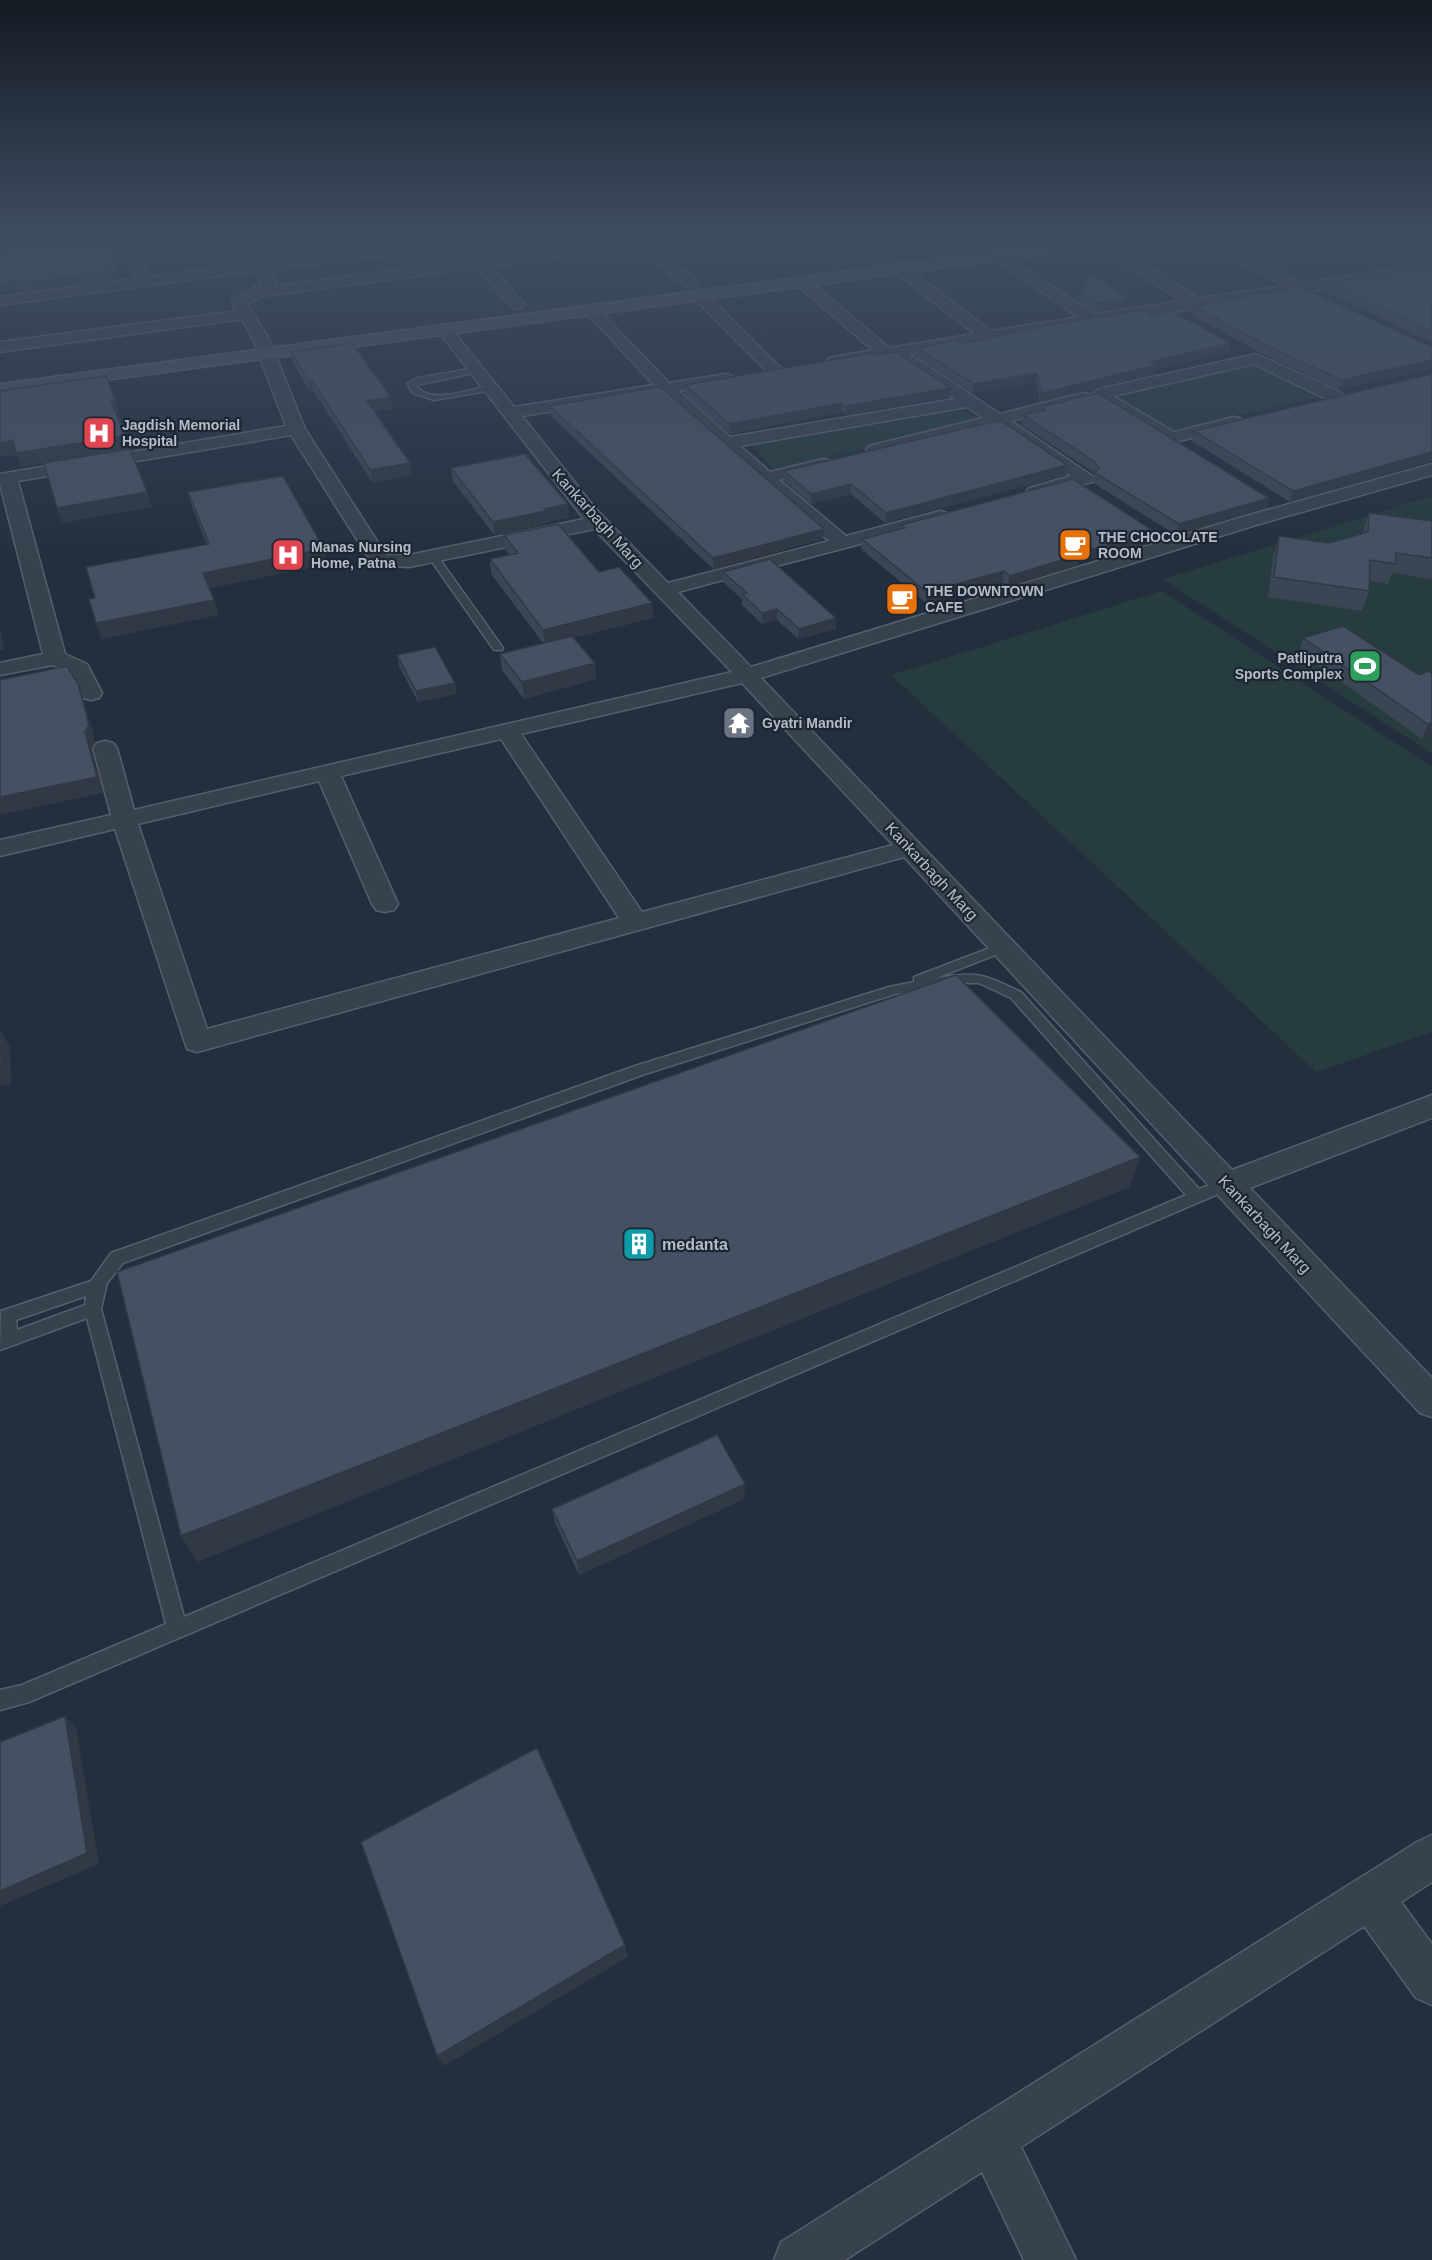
<svg xmlns="http://www.w3.org/2000/svg" width="1432" height="2260" viewBox="0 0 1432 2260" font-family="Arial,sans-serif">
  <rect width="100%" height="100%" fill="#242f3e"/>
  <path fill="#263c3f" d="M1258,363l67,33 -152,34 -58,-34z
    M960,408l22,13 -209,49 -22,-26z
    M1432,496v258l-269,-175z
    M1162,591l270,176v265l-116,40 -425,-397z"/>
  <g fill="none" stroke-linecap="round" stroke-linejoin="round">
    <g stroke="#565f6c" stroke-width="3">
      <path id="lane" d="M476,368h3v4l-63,13c13,21 54,4 74,1l4,2 -1,2 -59,10 -21,-7 -6,-9 10,-6z
        M430,554h6l67,94 -1,2h-8l-66,-94z
        M1003,943l5,1 2,3 -2,3 -72,28c43,-7 46,-4 85,14l178,197 28,-11 5,2 3,4 -3,4 -1203,514 -29,8v-20l22,-5 144,-61 -79,-306 -87,32 1,-39 90,-30 20,-28 524,-187 254,-79 25,-5v-5zM967,983h12l32,15 175,197 -1002,422 -83,-308 6,-26 16,-20 522,-189 250,-80zM86,1296l-1,9 -68,25 -1,-10z"/>
    </g>
    <g stroke="#565f6c" stroke-width="3">
      <path id="street" d="M120,240h14l15,37 123,-16 -10,-21h14l10,19 160,-19h37l-7,4 -207,26 7,13 -1,3 354,-46h13l5,3 28,-3h36l-7,4 -48,6 39,29 2,3 -7,4 -5,-1 -44,-33 -16,-3 -134,17 34,39 -7,4 -5,-1 -36,-40 -215,28 -15,8 22,35 36,90 81,126h23l175,-36 -145,-187 -3,-3 3,-3h10l65,81 140,-22 -71,-76 7,-4 5,1 74,77 57,-9 6,2 2,3 -2,3 -53,9 51,46 225,-38 -63,-42 -57,9 -6,-2 -2,-3 2,-3 44,-8 -77,-66 -2,-3 7,-4 5,1 83,70 86,-14 -83,-64 -2,-3 2,-3h10l89,67 88,-14 -87,-59 -2,-3 7,-4 98,63 87,-13 -87,-57 -1,-4h13l91,58 88,-12 -81,-43 -2,-3h17l83,43 107,-16 -66,-24 -2,-3h19l71,26v6l-4,1 -116,18 -7,3 -6,-2 -390,62 91,60 82,-21 6,1 2,4 -2,4 -77,19 84,57 -3,4 -57,16 -6,-2 -3,-4 3,-4 42,-12 -76,-51 -120,30 -6,-1 -3,-4 3,-4 114,-28 -16,-11 -227,39 30,26 53,-13 6,1 3,4 -3,4 -50,12 67,56 94,-25 7,2 2,4 -2,4 -269,71 73,75 491,-150 190,-53v11l-176,50 -495,153 471,492 200,-75v23l-182,70 182,190v39l-12,-4 -516,-556 -707,195 -10,-3 -72,-220 -115,27v-16l111,-25 -18,-67 4,-5 8,-2 8,2 4,5 17,62 598,-138 -138,-143 -185,38 -36,-2 -82,-130 -273,46 47,173 22,10 15,29 -3,5 -8,2 -8,-2 -13,-25 -17,-8 -53,10v-12l43,-9 -43,-170v-10l286,-48 -33,-87 -11,-20 -242,33v-10l237,-31 -5,-9 2,-3 28,-16 -6,-12 -256,34v-8l135,-18zM662,394l167,147 -161,42 -73,-75 -73,-92zM742,683l151,162 -251,67 -121,-178zM501,739l118,179 -412,111 -69,-205 181,-43 53,123 4,6 9,2 9,-2 4,-6 -57,-128z
        M698,290l5,1 78,77 2,3 -2,3h-12l-76,-77 -2,-3 2,-3z
        M1256,354l86,39 2,4 -8,5 -6,-1 -76,-37 -141,32 61,36 60,-15 6,1 3,4 -3,4 -69,17 -6,-1 -74,-48 8,-5z
        M1432,1835v47l-31,20 31,42v61l-16,-7 -52,-72 -343,221 55,113h-52l-42,-88 -137,88h-71l7,-18 636,-400z"/>
    </g>
    <g stroke="#565f6c" stroke-width="3">
      <path id="secondary" d="M1081,240h39l-8,5 -1112,149v-10z"/>
    </g>
    <use href="#lane" fill="#38414e" fill-rule="evenodd"/>
    <use href="#street" fill="#38414e" fill-rule="evenodd"/>
    <use href="#secondary" fill="#465061" fill-rule="evenodd"/>
    <path stroke="#5a6575" stroke-width="2" stroke-dasharray="3 3" stroke-linecap="butt" d="M480,320l603,-80"/>
  </g>
  <path fill="#3b4654" d="M1432,271v72l-107,-51 3,-9z
    M1080,292l46,15 -30,5 -18,-11z
    M1194,306l238,41 -93,43 -76,-36 -71,-39z
    M1152,315l79,28 -2,9 -73,17 -1,5 -115,28 -4,-20 -64,11 -55,-36 1,-9 43,-4 74,-16 1,-1z
    M291,352l100,45 2,11 -19,4 36,51 2,12 -40,7 -58,-90h-4l-17,-29z
    M1432,374v87l-142,41 -98,-61 2,-10z
    M685,385l264,12 -104,18 -3,-3 -112,22 -45,-39z
    M550,406l273,133 -110,30 -162,-153z
    M1044,406l225,92 -2,10 -91,27 -83,-52 1,-9 -1,-2 -71,-47 1,-10 20,-4z
    M451,468l118,49 -22,5v2l-53,11 -41,-54z
    M784,471l282,4 -181,48 -34,-29 -40,10 -27,-23z
    M188,492l139,72 -118,24 5,12 4,15 -117,24 -6,-41 112,-53 -15,-38z
    M1369,513l63,8v58l-40,-6 -4,11 -18,-3 -1,10 -7,20 -94,-14 5,-41 6,-20 50,7 33,-9z
    M901,525l254,7 -2,10 -74,20v3l-71,21 -6,-4 -76,21 -65,-54 1,-10 39,-10z
    M504,535l95,37 53,31 1,15 -80,20 22,25 1,16 -72,20 -22,-29 -2,-16 43,-11 -52,-69 -1,-15 19,-4 -4,-6z
    M723,572l113,46v11l-38,10 -21,-19 -15,4 -20,-19v-6l-19,-17z
    M1303,638l116,37 13,-1v61l-10,4 -123,-87z
    M397,655l58,28 1,11 -38,8 -19,-36z
    M744,1499l-165,76 -24,-52 -3,-14z"/>
  <path fill="#303945" d="M122,257l2,9 -9,1 -2,-9z
    M117,270l2,9 -98,13v-3l-18,2 -3,-8z
    M1127,298l-1,9 -30,5 1,-9z
    M1231,343l-2,9 -73,17 -1,5 -115,28 1,-9 110,-31z
    M1432,360v9l-93,21 3,-10z
    M1037,373l-1,9 -64,11 2,-9z
    M312,380l2,12h-4l-2,-11z
    M950,388l-1,9 -104,18 1,-9z
    M391,397l2,11 -24,5 -2,-12z
    M111,400h4l4,13 -4,1z
    M842,403v9l-112,22v-10z
    M125,436l4,14 -108,17 -4,-12 -17,2v-14l13,-3z
    M1432,452v9l-142,41 3,-11z
    M410,463l2,12 -40,7 -2,-12z
    M1067,465l-1,10 -181,48 1,-10z
    M851,484v10l-40,10v-10z
    M147,492l5,15 -90,16 -5,-15z
    M1269,498l-2,10 -91,27 3,-11z
    M568,504l1,13 -22,5v2l-53,11 -1,-13z
    M824,529l-1,10 -110,30v-11z
    M1155,532l-2,10 -74,20v3l-71,21 2,-10 69,-23z
    M324,549l3,15 -120,25 -4,-16z
    M1004,571l-2,11 -76,21 1,-11z
    M214,600l4,15 -117,24 -5,-16z
    M652,603l1,15 -108,27 -2,-15z
    M777,609v11l-15,4v-11z
    M836,618v11l-38,10 1,-10z
    M0,629l4,20 -4,1z
    M595,663l1,16 -72,20 -2,-17z
    M455,683l1,11 -38,8 -2,-11z
    M78,684l6,17 8,28 3,14 -4,6 12,44 -103,22v-18z
    M1432,723v12l-10,4 6,-15z
    M1,1031l9,16 1,37 -11,2z
    M1140,1157l-10,30 -933,375 -16,-26z
    M745,1484l-1,15 -165,76 -2,-14z
    M65,1716l11,12 23,136 -99,42v-15z
    M625,1945l3,12 -184,109 -7,-10z"/>
  <path fill="#455162" stroke="#303945" stroke-width="1.5" d="M0,240h116l6,17 -9,1 4,12 -98,13 -1,-3 -18,3z
    M1423,268l9,3v61l-104,-49z
    M1092,274l35,24 -30,5 -17,-11z
    M1300,286l132,61v13l-90,20 -77,-35 -71,-39z
    M1144,310l8,5 19,-4 60,32 -80,19 6,3 -116,28 -4,-20 -63,11 -56,-36 38,-8 5,4 76,-16 -1,-1z
    M352,343l39,54 -24,4 43,62 -40,7 -58,-90 -4,1 -17,-29z
    M896,352l54,36 -104,18 -4,-3 -112,21 -45,-39 188,-32 4,2z
    M1432,374v78l-139,39 -99,-60z
    M106,376l9,24h-4l14,36 -109,17 -3,-13 -13,3v-52z
    M658,387l5,2 161,140 -111,29 -163,-152z
    M1098,393l171,105 -90,26 -84,-51 4,-5 -4,-6 -72,-47 22,-4 -1,-5z
    M1000,420l67,45 -181,48 -35,-29 -40,10 -27,-23z
    M130,449l17,43 -90,16 -13,-45z
    M525,454l43,50 -24,5 2,2 -53,11 -42,-54z
    M283,476l41,73 -121,24 11,27 -118,23 -7,-24 6,-1 -9,-31 123,-23 -21,-52z
    M1073,479l82,53 -76,21 2,1 -71,22 -6,-5 -77,21 -65,-53 43,-11 -4,-3z
    M1369,513l63,8v37l-36,-5v11l-26,-4 -1,31 -95,-14 5,-41 50,7 39,-11z
    M558,524l41,48 20,-5 33,36 -109,27 -53,-71 28,-6 -14,-18z
    M770,559l66,59 -37,11 -22,-20 -15,4 -20,-19 5,-1 -24,-21z
    M1343,626l76,49 10,-4 3,3v49l-4,1 -125,-86z
    M572,636l23,27 -73,19 -22,-28z
    M435,647l20,36 -39,8 -19,-36z
    M67,666l11,18 8,29 3,13 -4,6 12,45 -97,20v-117z
    M956,975l184,182 -959,379 -64,-264z
    M0,1031h1l1,37h-2z
    M717,1435l28,49 -168,77 -25,-52z
    M65,1716l22,137 -87,38v-149z
    M537,1748l88,197 -188,111 -76,-214z"/>
  <linearGradient id="sky" x2="0" y2="1"><stop stop-color="#141a22"/><stop offset="0.43" stop-color="#3f4d63"/><stop offset="1" stop-color="#3f4d63" stop-opacity="0"/></linearGradient>
  <rect width="1432" height="556" fill="url(#sky)"/>
  <defs>
    <g id="hospital-square" transform="scale(1.725)"><rect x="-9" y="-9" width="18" height="18" rx="4" fill="#e0444e" stroke="#1d2633"/><path d="M-5-5h3v3.5h4V-5h3V5h-3V1.5h-4V5h-3Z" fill="#fff"/></g>
    <g id="cafe-square" transform="scale(1.725)"><rect x="-9" y="-9" width="18" height="18" rx="4" fill="#e8710a" stroke="#1d2633"/><path d="M-5.5-4.5H6V0H3Q3 3.5 0 3.5H-2.5Q-5.5 3.5-5.5 0ZM3-3.2v2h1.7v-2ZM-6 4.5H4V6H-6Z" fill="#fff"/></g>
    <g id="stadium-square" transform="scale(1.725)"><rect x="-9" y="-9" width="18" height="18" rx="4" fill="#2e9e5b" stroke="#1d2633"/><path d="M0-5a6.5 5 0 1 0 0 10a6.5 5 0 1 0 0-10ZM-3.5-1.8h7v3.6h-7Z" fill="#fff"/></g>
    <g id="temple-square" transform="scale(1.725)"><rect x="-9" y="-9" width="18" height="18" rx="4" fill="#6b7280" stroke="#1d2633"/><path d="M0-6L5-2H3V0L6.5 2.5H4V6H1.5V3h-3V6H-4V2.5H-6.5L-3 0V-2H-5Z" fill="#fff"/></g>
    <g id="building-square" transform="scale(1.725)"><rect x="-9" y="-9" width="18" height="18" rx="4" fill="#0f9aa8" stroke="#1d2633"/><path d="M-4-6H4V6H1V3H-1V6H-4ZM-2.5-4.3h1.7v1.8h-1.7ZM.8-4.3h1.7v1.8H.8ZM-2.5-1h1.7V.8h-1.7ZM.8-1h1.7V.8H.8Z" fill="#fff"/></g>
  </defs>
  <g fill-rule="evenodd">
    <use href="#hospital-square" x="99" y="433"/>
    <use href="#cafe-square" x="1075" y="545"/>
    <use href="#hospital-square" x="288" y="555"/>
    <use href="#cafe-square" x="902" y="599"/>
    <use href="#stadium-square" x="1365" y="666"/>
    <use href="#temple-square" x="739" y="723"/>
    <use href="#building-square" x="639" y="1244"/>
  </g>
  <g text-anchor="middle" stroke-width="4.5" stroke-linejoin="round" paint-order="stroke">
    <g font-size="14" font-weight="bold" fill="#b4bcc9" stroke="#1d2633" text-anchor="start">
      <text x="122" y="430">Jagdish Memorial<tspan x="122" dy="16">Hospital</tspan></text>
      <text x="1098" y="542">THE CHOCOLATE<tspan x="1098" dy="16">ROOM</tspan></text>
      <text x="311" y="552">Manas Nursing<tspan x="311" dy="16">Home, Patna</tspan></text>
      <text x="925" y="596">THE DOWNTOWN<tspan x="925" dy="16">CAFE</tspan></text>
      <text x="1342" y="663" text-anchor="end">Patliputra<tspan x="1342" dy="16">Sports Complex</tspan></text>
      <text x="762" y="728">Gyatri Mandir</text>
    </g>
    <g font-size="16" fill="#b4bcc9" stroke="#1d2633">
      <text transform="translate(598 518) rotate(48)" y="6">Kankarbagh Marg</text>
      <text transform="translate(932 871) rotate(47)" y="6">Kankarbagh Marg</text>
      <text transform="translate(1265 1224) rotate(47)" y="6">Kankarbagh Marg</text>
    </g>
    <g font-size="16" font-weight="bold" fill="#b4bcc9" stroke="#1d2633" text-anchor="start">
      <text x="662" y="1250">medanta</text>
    </g>
  </g>
</svg>
